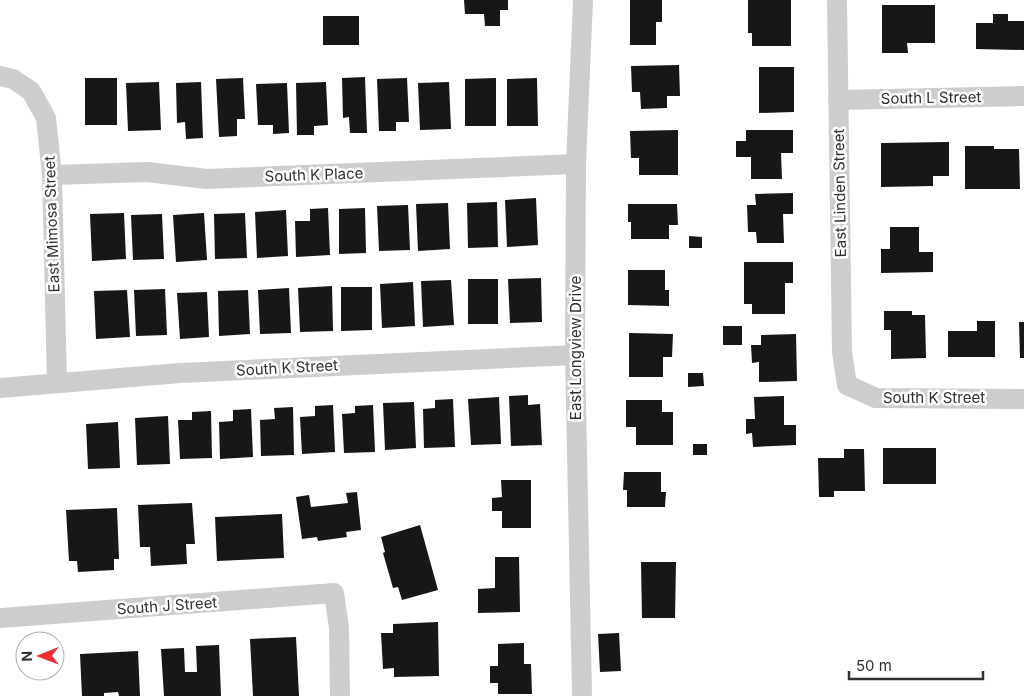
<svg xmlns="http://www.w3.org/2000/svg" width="1024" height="696" viewBox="0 0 1024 696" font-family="Inter,sans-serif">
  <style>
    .building { fill: #171717 }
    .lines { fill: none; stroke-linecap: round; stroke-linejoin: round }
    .street { stroke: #cdcdcd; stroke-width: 20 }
    .labels { text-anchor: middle; stroke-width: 5; stroke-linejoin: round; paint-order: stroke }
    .street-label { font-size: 15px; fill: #303030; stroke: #fff }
  </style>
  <rect width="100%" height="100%" fill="#fff"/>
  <g class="building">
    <polygon points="464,0 508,0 508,10 500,10 500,26 485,26 484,14 465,14"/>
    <polygon points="630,0 662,0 662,22 656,22 656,45 630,45"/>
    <polygon points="748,0 791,0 791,46 752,46 752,33 748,33"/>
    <polygon points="882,5 935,5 935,43 907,43 908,53 882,53"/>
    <polygon points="993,14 1008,14 1008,21 1024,21 1024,50 976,49 976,23 993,23"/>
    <rect x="323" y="16" width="36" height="29"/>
    <polygon points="679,65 680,96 667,96 667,108 641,109 640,92 632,92 631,66"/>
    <polygon points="759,67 794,67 794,112 759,113"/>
    <polygon points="365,77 367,133 350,133 349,117 343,118 342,78"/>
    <rect x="85" y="78" width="32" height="47"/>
    <polygon points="243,78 245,119 237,119 237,136 219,137 216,79"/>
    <polygon points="407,78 409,122 396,122 396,131 379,131 377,79"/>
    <polygon points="496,78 496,126 465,126 465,79"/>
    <polygon points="537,78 538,126 507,126 507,79"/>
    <polygon points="159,82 161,130 128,131 126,83"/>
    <polygon points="201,82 203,138 186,139 185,122 177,123 176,83"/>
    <polygon points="326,82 328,125 314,126 314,135 297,135 296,83"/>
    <polygon points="449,82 451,129 420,130 418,83"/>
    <polygon points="287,83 289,133 273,134 273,125 258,125 256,84"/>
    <polygon points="678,130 678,175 639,175 639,158 631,158 630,131"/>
    <polygon points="746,130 793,130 793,153 781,153 782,179 751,179 751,157 736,157 736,141 746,141"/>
    <polygon points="949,142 949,176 933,176 933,186 881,187 881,143"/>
    <polygon points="965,146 994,146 994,149 1019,149 1020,189 965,189"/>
    <polygon points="793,193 793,214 783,214 784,243 757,243 756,232 748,232 747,205 756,205 755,194"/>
    <polygon points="536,198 538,245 507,247 505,200"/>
    <polygon points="497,202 498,247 468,248 467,203"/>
    <polygon points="448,203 450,249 418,251 416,204"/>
    <polygon points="628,204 677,204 678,225 669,225 669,239 631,239 631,222 628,222"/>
    <polygon points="408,205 410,250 379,251 377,206"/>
    <polygon points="328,208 330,255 296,257 295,221 310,221 310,209"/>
    <polygon points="365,208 366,253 339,254 339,209"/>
    <polygon points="286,210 288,256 257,258 255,212"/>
    <polygon points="124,213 126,259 92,261 90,214"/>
    <polygon points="204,213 207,260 176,262 173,215"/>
    <polygon points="245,213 247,258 215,259 214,214"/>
    <polygon points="162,214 164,259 133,260 131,215"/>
    <polygon points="890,227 919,227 919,252 933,252 933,272 881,273 881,249 890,249"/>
    <polygon points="689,236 702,237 702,248 689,248"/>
    <polygon points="744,262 793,262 793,283 785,283 785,314 752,314 752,304 744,304"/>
    <polygon points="628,270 665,270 665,290 669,290 669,306 628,305"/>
    <polygon points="541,278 542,322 510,323 508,279"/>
    <rect x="468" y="279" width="30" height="45"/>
    <polygon points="451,280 454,325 423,327 421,281"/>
    <polygon points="413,282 415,326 382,328 380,284"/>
    <polygon points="332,286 333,331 300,332 298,288"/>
    <polygon points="341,287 372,287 372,330 341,331"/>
    <polygon points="289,288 291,333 260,334 258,290"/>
    <polygon points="165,289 167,335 136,336 134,290"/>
    <polygon points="127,290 130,337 96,339 94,291"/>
    <polygon points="248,290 250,334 219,336 218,291"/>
    <polygon points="207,292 209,337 180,339 177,293"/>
    <polygon points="884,311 912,311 912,315 925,315 926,358 891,359 891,330 884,330"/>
    <polygon points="977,321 995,321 995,357 948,357 948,331 977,331"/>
    <polygon points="1019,322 1024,322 1024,358 1020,358"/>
    <rect x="723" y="326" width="19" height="19"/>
    <polygon points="629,333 673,334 672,357 663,357 663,377 629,377"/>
    <polygon points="796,334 797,381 759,382 759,362 752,363 751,345 761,345 761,335"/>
    <polygon points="688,373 703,373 704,386 688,387"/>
    <polygon points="528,395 528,405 540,404 542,445 511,446 509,396"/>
    <polygon points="784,396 784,425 796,425 796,445 753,447 752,433 746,434 746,419 755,419 754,397"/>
    <polygon points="499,397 501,444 471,445 468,399"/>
    <polygon points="453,399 455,447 424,448 423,409 435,408 435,400"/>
    <polygon points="626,400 662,400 662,412 673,412 673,445 636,445 636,427 626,427"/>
    <polygon points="414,402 416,448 385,450 383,403"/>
    <polygon points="333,405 335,452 302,454 300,417 315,416 315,406"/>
    <polygon points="373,405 375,452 344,453 342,414 355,413 355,406"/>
    <polygon points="293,407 294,455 261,456 260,420 275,419 274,408"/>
    <polygon points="251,409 253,457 220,459 219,422 233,421 233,410"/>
    <polygon points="211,411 212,458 180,459 178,420 192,420 192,412"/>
    <polygon points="168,416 170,464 137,465 135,418"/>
    <polygon points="118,422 120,468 88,469 86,424"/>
    <rect x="693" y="444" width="14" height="11"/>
    <rect x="883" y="448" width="53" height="36"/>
    <polygon points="844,449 864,449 865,491 834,491 834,497 819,497 818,458 844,458"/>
    <polygon points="624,472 661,472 661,492 666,492 665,507 627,507 627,490 623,490"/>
    <polygon points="501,480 531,480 531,528 502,528 502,511 492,511 492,498 502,497"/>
    <polygon points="357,492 361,530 346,532 347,537 318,541 317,537 302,539 296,497 309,495 311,507 348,503 346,493"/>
    <polygon points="192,503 195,544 186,544 187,564 151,566 150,547 140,547 138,505"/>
    <polygon points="117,508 119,559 114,559 114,570 78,572 77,561 69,561 66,510"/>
    <polygon points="282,514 284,558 217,561 215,517"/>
    <polygon points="420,525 438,590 402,600 398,587 393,588 383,553 385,552 381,537"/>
    <polygon points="495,557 519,557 520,612 478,613 478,589 495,588"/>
    <polygon points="641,562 676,562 675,618 642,618"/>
    <polygon points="438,622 439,676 394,677 394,668 383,669 381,633 393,633 393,624"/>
    <polygon points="619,633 621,671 600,672 598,634"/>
    <polygon points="296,637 299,696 253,696 250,639"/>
    <polygon points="524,643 524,664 531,664 532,694 498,694 498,683 490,683 490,666 498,666 498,644"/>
    <polygon points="219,645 221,696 164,696 161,649 184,648 185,672 197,672 196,646"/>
    <polygon points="138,651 140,696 119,696 118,692 104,693 104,696 82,696 80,654"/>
  </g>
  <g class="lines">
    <g class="street">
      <polyline points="837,0 842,352 847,385 876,398 1024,399"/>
      <polyline points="0,76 13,79 31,91 46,118 52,175 57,383"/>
      <polyline points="838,100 1024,96"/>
      <polyline points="52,175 147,172 207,179 576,164"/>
      <polyline points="0,388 180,373 575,355"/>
      <polyline points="0,618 334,593 339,628 340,696"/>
      <polyline points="582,696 575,355 576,164 583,0"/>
    </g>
  </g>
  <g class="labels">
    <g class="street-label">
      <text transform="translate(931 98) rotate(-1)" y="5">South L Street</text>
      <text transform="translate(314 175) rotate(-2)" y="5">South K Place</text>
      <text transform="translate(840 193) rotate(-91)" y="5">East Linden Street</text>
      <text transform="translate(52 224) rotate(-92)" y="5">East Mimosa Street</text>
      <text transform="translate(576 348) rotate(-90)" y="5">East Longview Drive</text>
      <text transform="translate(287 368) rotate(-3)" y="5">South K Street</text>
      <text x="934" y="403">South K Street</text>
      <text transform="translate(167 606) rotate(-4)" y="5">South J Street</text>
    </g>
  </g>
  <g transform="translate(40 656) rotate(269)"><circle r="24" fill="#ffffff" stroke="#acacac"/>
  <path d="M0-4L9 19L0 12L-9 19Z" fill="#eb2f33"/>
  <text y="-8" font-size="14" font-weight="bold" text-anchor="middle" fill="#303030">N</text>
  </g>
  <path d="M849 671v8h134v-8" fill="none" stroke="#303030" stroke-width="2.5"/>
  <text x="856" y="671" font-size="15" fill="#303030" stroke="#ffffff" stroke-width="4" paint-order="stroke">50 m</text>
</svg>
